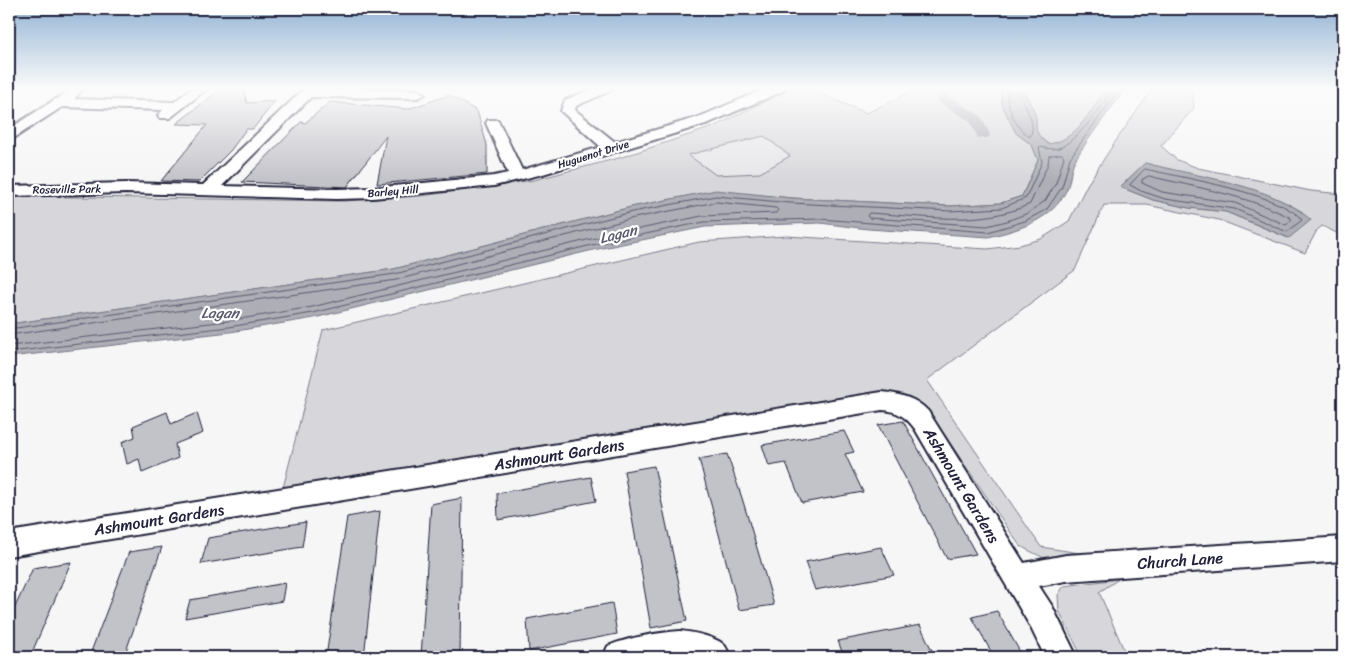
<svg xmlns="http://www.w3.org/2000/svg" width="1352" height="666" viewBox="0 0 1352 666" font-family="Sriracha,sans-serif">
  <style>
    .built { fill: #e6e6e9 }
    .green { fill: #d7d7db; stroke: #7c7c8b; fill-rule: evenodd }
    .water { fill: #aeaeb7; stroke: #767685 }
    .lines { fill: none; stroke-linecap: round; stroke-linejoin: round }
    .shore { stroke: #5a5a6d; stroke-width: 1 }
    .canal { fill: #aeaeb7; fill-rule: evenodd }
    .building { fill: #c2c2c9; stroke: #22223b }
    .minor-casing { stroke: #22223b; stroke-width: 4 }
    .minor { fill: #fff; fill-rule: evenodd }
    .labels { text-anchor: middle; stroke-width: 4.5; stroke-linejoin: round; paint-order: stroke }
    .far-street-label { font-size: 11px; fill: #22223b; stroke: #fff }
    .water-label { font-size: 15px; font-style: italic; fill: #5a5a6d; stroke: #fff }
    .near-street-label { font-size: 16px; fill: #22223b; stroke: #fff }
  </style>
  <rect width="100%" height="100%" fill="#f6f6f7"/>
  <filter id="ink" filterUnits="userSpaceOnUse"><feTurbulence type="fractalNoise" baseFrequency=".02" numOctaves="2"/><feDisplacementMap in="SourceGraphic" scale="10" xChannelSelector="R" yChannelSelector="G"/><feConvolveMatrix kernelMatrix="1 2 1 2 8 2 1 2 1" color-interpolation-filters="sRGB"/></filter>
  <g filter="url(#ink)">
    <polygon class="built" points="764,136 790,156 760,173 716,175 688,155"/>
    <g class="green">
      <path d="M 792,88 L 805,88 L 867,113 L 918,88 L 1001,88 L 1002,105 L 1016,133 L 1032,145 L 1038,160 L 1022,196 L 1001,203 L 950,206 L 792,198 L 715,191 L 631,207 L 394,269 L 9,324 L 9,196 L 344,201 L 421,196 L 534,180 L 619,158 L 713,127 ZM 764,136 L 790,156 L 760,173 L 716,175 L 688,155 Z"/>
      <path d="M 1024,88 L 1108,88 C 1092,109 1076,142 1048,144 C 1029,129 1040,127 1034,111 C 1031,103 1025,97 1024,88 Z"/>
      <path d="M 1153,88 L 1192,88 L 1194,108 L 1161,146 L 1177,160 L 1198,168 L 1311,191 L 1343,194 L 1343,236 L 1322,226 L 1317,230 L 1305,253 L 1219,220 L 1147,205 L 1104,205 L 1075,270 L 927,380 L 1041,547 L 1093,555 L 1046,559 L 1020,546 L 929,412 L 899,400 L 283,488 L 323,330 L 699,242 L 787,236 L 987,249 L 1020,245 L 1041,239 L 1069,221 L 1087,185 L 1113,145 ZM 1145,163 C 1198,177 1255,184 1303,212 L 1288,238 L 1226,212 L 1189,208 L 1153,200 L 1120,187 Z"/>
      <polygon points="1119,579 1099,592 1127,657 1082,657 1059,611 1058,595 1064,586"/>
    </g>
    <g class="water">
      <path d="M 1001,88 L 1024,88 C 1025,97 1031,103 1034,111 C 1040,127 1029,129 1048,144 C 1076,142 1091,109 1107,88 L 1126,88 C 1109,112 1090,135 1075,160 C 1070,169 1071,180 1067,189 C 1053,220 1019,230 988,237 L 868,229 L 820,223 L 705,227 L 593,250 L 314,318 L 230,332 L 9,357 L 9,324 L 394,269 L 631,207 L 716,190 L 792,198 L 950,206 L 1001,203 L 1022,196 L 1038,160 L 1032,145 L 1016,133 L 1002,105 Z"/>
      <path d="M 1145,163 C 1194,176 1274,185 1311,220 L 1289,238 L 1226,212 L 1189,208 L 1153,200 L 1120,187 Z"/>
    </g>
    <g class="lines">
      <g class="shore">
        <path d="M 1006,88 C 1008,108 1013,126 1030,137 C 1038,121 1021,104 1019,88"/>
        <path d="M 1062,154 L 1064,157 L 1056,183 L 1045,201 L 1028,213 L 1007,221 L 987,226 L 869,218 L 867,216 L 869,213 C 921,216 981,227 1030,204 L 1048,164 L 1049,156 Z"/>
        <path d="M 1145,169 C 1179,177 1283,194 1302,220 L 1287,232 L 1235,209 L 1165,199 L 1141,191 L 1130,185 Z"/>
        <path d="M 1149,176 C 1198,188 1246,195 1291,218 L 1291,221 L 1286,225 L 1235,203 L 1162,192 L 1142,183 L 1142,180 Z"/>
        <path d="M 9,329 L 395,274 L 632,212 L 716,196 L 791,203 L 950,211 L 1002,208 L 1026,198 L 1042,162 L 1039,147 C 1046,148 1052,150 1059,148 C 1074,143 1108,103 1111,88"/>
        <polyline points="9,335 396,280 634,218 716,202 776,208 778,210 776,213 702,216 591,239 312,307 228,321 9,346"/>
        <polyline points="9,352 229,327 313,313 592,245 704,222 820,219 988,232 1025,221 1047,209 1062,187 1070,158 1120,88"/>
      </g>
      <polygon class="canal" points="943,88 956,88 949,97 981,116 990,135 988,138 978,138 970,121 939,102 936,95"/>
    </g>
    <g class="building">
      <polygon points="222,88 243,88 247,103 275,101 253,129 246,129 231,150 199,182 161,181 207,125 176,124"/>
      <polygon points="449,95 477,111 487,145 487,174 377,184 386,136 347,187 242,182 301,122 305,123 330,102 408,109"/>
      <polygon points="167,412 171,424 197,413 203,433 175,444 178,458 142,473 139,459 127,464 122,442 135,437 133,426"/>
      <polygon points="903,421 949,505 976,554 947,559 878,425"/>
      <polygon points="844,431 854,452 845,454 863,492 802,503 786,463 769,466 762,445"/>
      <polygon points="727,454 742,498 774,605 739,610 699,459"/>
      <polygon points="654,466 687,621 651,628 624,471"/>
      <polygon points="591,477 596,501 498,520 497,493"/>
      <polygon points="462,498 460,657 421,657 431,504"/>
      <polygon points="380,511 364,657 326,657 347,517"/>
      <polygon points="306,522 302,547 201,564 208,538"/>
      <polygon points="162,547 124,657 89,657 129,552"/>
      <polygon points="881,547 894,575 815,590 805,562"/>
      <polygon points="71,562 30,657 9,657 9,620 33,568"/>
      <polygon points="285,583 282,601 185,618 190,600"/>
      <polygon points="612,603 617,634 529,651 527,619"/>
      <polygon points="997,611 1011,636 1023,657 994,657 972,617"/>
      <polygon points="920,625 935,657 844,657 838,641"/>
    </g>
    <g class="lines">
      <defs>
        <g id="minor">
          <polygon points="69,88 84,88 74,99 174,102 192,88 208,88 170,118 160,118 158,115 163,110 62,107 14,138 9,139 9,129 62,95"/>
          <polygon points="305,88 418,90 425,94 418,98 311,97 222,186 337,189 373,188 494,176 508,173 486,123 488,120 498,120 522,170 601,147 561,111 565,100 594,88 612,88 610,91 576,106 575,110 615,142 699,117 767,88 785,88 783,91 709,123 543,174 494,186 373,198 337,199 126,193 9,196 9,186 126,183 203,185"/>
          <path d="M 882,392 C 900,394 916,398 928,411 L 1024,563 L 1066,555 L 1343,537 L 1343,561 L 1066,581 L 1039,586 L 1052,606 L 1077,657 L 1045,657 L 1030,626 L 915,429 C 906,417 898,411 882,410 L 9,556 L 9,532 Z"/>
          <path d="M 680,631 C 692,632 717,637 725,646 C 727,649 729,654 730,657 L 603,657 L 608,646 C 630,637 656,633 680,631 Z"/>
        </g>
      </defs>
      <use href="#minor" class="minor-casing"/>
      <use href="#minor" class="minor"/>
    </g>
  </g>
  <linearGradient id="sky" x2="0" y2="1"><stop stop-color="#91b2d4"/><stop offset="0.49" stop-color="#fbfbfb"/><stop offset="1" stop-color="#fbfbfb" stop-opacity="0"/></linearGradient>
  <rect width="1352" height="181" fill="url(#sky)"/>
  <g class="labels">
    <g class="far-street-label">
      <text transform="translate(593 154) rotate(-17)" y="4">Huguenot Drive</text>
      <text transform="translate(67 189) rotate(-1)" y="4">Roseville Park</text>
      <text transform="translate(393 191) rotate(-5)" y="4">Barley Hill</text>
    </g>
    <g class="water-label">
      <text transform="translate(618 234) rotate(-14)" y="5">Lagan</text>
      <text x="220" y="318">Lagan</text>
    </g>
    <g class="near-street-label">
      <text transform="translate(559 454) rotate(-9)" y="6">Ashmount Gardens</text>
      <text transform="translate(962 485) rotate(59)" y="6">Ashmount Gardens</text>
      <text transform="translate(159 519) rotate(-9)" y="6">Ashmount Gardens</text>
      <text transform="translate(1180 560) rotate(-4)" y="6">Church Lane</text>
    </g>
  </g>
  <rect width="1352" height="666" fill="none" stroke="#fff" stroke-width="30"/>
  <rect x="15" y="15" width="1322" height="636" fill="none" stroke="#22223b" stroke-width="2" filter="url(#ink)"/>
</svg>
